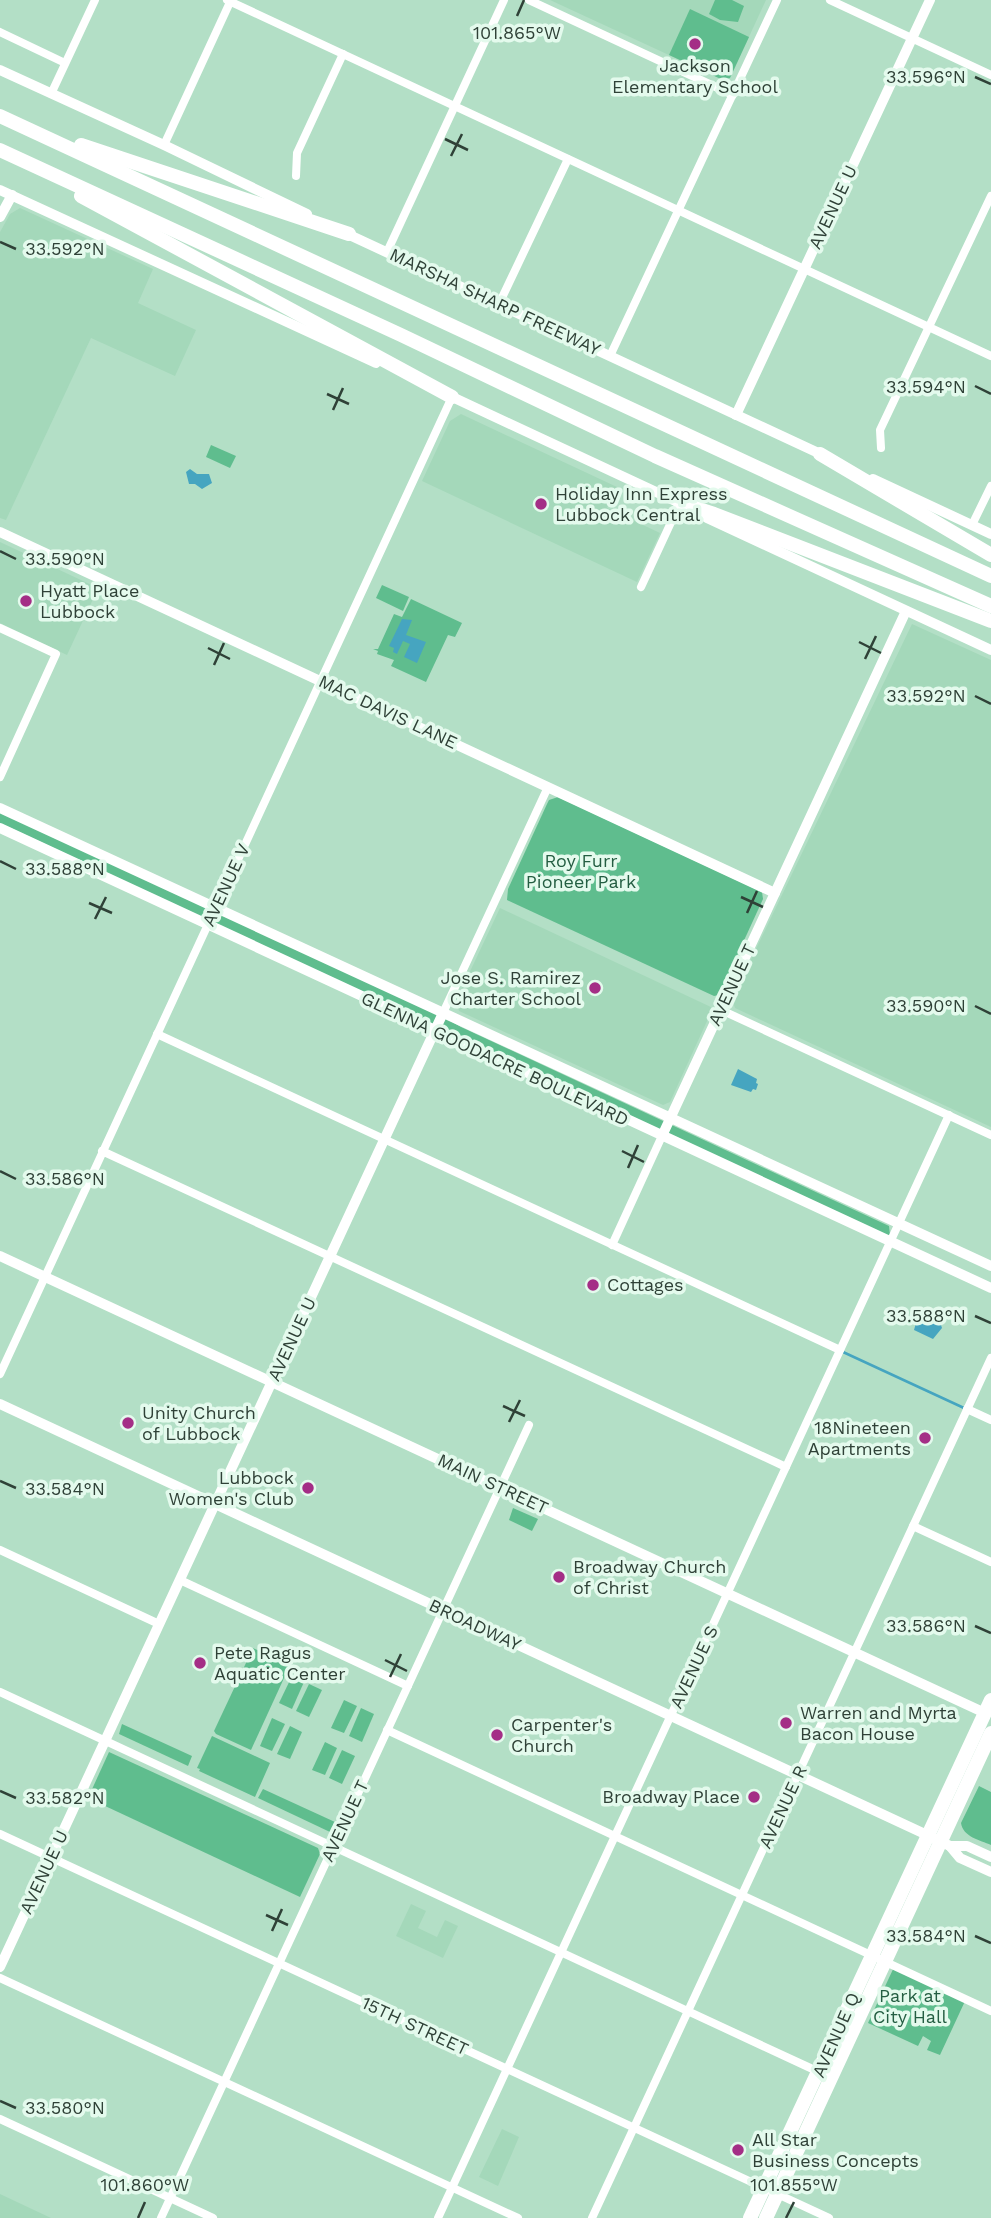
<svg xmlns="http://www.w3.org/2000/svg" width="991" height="2218" viewBox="0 0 991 2218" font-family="'Work Sans',sans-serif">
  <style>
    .built { fill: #a4d8ba }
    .green { fill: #5fbd8e }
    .water { fill: #46a5c0 }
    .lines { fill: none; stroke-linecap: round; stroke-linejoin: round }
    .stream { stroke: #46a5c0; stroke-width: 2.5 }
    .street { stroke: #fff; stroke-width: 8 }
    .secondary { stroke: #fff; stroke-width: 10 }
    .highway { stroke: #fff; stroke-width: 14 }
    .ticks { fill: none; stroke: #2f4137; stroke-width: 2.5 }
    .poi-dot { fill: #a42e86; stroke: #e4faed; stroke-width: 2.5 }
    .labels { text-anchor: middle; stroke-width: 7; stroke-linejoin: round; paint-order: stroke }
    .poi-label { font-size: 18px; fill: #2f4137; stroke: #e4faed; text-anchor: start }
    .street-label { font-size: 18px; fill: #2f4137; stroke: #e4faed }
    .park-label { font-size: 18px; fill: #245e42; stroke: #e4faed }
    .ticks-label { font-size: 18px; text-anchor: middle; fill: #2f4137; stroke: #e4faed; stroke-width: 7; stroke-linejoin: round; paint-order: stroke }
  </style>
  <rect width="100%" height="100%" fill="#b3dfc6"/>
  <g class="built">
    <polygon points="550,0 766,0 730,78 723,80"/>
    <polygon points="20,208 153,269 138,303 196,330 175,376 91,338 6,520 0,518 0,232 10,214"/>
    <polygon points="461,414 617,487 607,508 660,533 637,582 422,481 450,421"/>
    <polygon points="0,542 100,589 96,597 94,597 67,655 0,623"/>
    <polygon points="912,624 991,660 991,1127 735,1008 732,999"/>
    <polygon points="500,908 713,1008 670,1102 663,1105 459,1011 456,1001"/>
    <polygon points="411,1904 426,1911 418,1928 437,1937 445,1920 458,1926 443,1958 396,1936"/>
    <polygon points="502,2129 519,2137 498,2186 479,2177"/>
    <polygon points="0,2194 51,2218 0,2218"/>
  </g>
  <g class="green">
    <polygon points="715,0 732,0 744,6 738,22 720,20 709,14"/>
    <polygon points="690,9 749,37 730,78 723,80 669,55"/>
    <polygon points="211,445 236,456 230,468 206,457"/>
    <polygon points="382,585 409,597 403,611 376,598"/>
    <polygon points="411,599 462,623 455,637 448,635 426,682 391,666 394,660 377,654 378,651 373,649 378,649 394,614 402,617"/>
    <polygon points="558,797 762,892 763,899 719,995 714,996 507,900 508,889 547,804 549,800"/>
    <polygon points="0,810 426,1007 461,1027 889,1226 890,1235 886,1237 0,823"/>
    <polygon points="513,1508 538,1519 532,1531 509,1520"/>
    <polygon points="253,1648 290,1665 251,1750 216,1734 214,1731"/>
    <polygon points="292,1676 304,1682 292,1709 279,1703"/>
    <polygon points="309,1684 322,1690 309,1717 296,1711"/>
    <polygon points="344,1700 357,1706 344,1733 331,1728"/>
    <polygon points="361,1708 374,1714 362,1742 349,1736"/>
    <polygon points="272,1718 285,1724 272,1751 260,1746"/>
    <polygon points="122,1724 192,1756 188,1766 119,1734"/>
    <polygon points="290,1726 302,1732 290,1759 277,1754"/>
    <polygon points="212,1736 270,1763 255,1797 199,1771 200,1769 197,1768"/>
    <polygon points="325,1742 337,1748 325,1775 312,1770"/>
    <polygon points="342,1750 355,1756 342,1784 329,1778"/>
    <polygon points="109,1752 318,1848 320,1854 300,1897 88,1798"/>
    <path d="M 979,1786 L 991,1792 L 991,1845 C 980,1840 963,1837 961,1823 Z"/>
    <polygon points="263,1789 335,1822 330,1832 258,1798"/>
    <polygon points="895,1965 966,1999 940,2055 927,2050 931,2041 923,2036 918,2046 868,2023"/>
  </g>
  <g class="water">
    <polygon points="190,469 197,474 209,474 212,483 202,489 195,484 189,484 186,472"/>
    <polygon points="402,619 412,620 406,635 426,642 417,663 404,657 410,644 403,641 397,654 393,652 394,648 389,646"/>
    <polygon points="738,1069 757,1079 756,1083 758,1084 756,1090 753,1089 751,1092 731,1085"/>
    <polygon points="921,1310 935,1314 945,1322 941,1325 942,1328 933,1339 914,1330 918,1316 921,1316"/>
  </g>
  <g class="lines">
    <polyline class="stream" points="843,1352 964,1408"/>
    <g class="street">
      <polyline points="227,0 991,356"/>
      <polyline points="529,0 733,95"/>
      <polyline points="830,0 991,75"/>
      <polyline points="0,32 65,63"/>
      <polyline points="51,94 95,0"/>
      <polyline points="164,145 231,0"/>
      <polyline points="296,176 297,153 343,54"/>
      <polyline points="387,252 504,0"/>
      <polyline points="499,304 568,159"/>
      <polyline points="610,356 777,0"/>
      <polyline points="881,448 880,430 991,196"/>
      <polyline points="972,525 991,486"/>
      <polyline points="641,587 680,503"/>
      <polyline points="0,628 56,654 0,777"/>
      <polyline points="721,1010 991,1135"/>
      <polyline points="443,1013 548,787"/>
      <polyline points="157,1034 840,1350"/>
      <polyline points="102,1151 786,1467"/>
      <polyline points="612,1245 662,1136"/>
      <polyline points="0,1374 452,397"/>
      <polyline points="967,1409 991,1420"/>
      <polyline points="913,1526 991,1562"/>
      <polyline points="0,1550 159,1624"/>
      <polyline points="180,1580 408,1686"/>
      <polyline points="0,1692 819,2072"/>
      <polyline points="387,1730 991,2011"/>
      <polyline points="0,1834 829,2218"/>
      <polyline points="0,1978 518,2218"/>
      <polyline points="0,2119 213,2218"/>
      <polyline points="161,2218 529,1425"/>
      <polyline points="438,2218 949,1115"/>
      <polyline points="592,2218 991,1358"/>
    </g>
    <g class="secondary">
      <polyline points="0,70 164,145 307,214"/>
      <polyline points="0,190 376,363"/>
      <polyline points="0,217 12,195"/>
      <polyline points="343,232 827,457"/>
      <polyline points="448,395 684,505"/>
      <polyline points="736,415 930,0"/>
      <polyline points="873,479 991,534"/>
      <polyline points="707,518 991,650"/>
      <polyline points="0,532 775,893"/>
      <polyline points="0,808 991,1266"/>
      <polyline points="0,828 991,1288"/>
      <polyline points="662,1136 906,611"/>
      <polyline points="0,1256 985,1713"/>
      <polyline points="0,1404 940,1841 950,1846 967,1846 991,1857"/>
      <polyline points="950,1846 960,1858 991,1872"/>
      <polyline points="0,1967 443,1013"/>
    </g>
    <g class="highway">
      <polyline points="0,116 991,576"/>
      <polyline points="81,145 349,234"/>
      <polyline points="0,150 401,335 655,456 991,606"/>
      <polyline points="81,196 452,397"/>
      <polyline points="820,454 991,555"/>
      <polyline points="680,503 714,514 991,621"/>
      <polyline points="750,2218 991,1700"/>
      <polyline points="766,2218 991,1733"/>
    </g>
  </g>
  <path class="ticks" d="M 517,16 L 524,0M 975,77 L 991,84M 445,139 L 468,150M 451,156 L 462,134M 0,242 L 16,249M 975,386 L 991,394M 327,394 L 349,404M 333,410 L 343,388M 0,551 L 16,559M 859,642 L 881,653M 208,648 L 230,659M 865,659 L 876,636M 214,665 L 224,643M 975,696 L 991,704M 0,861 L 16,869M 741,897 L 763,907M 89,903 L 112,913M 747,913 L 757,891M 95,919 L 106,897M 975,1006 L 991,1014M 622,1151 L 644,1162M 628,1168 L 638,1145M 0,1171 L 16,1179M 975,1316 L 991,1323M 503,1406 L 525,1416M 509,1422 L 520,1400M 0,1481 L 16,1488M 975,1626 L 991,1633M 385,1660 L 407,1671M 390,1677 L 401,1654M 0,1791 L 16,1798M 266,1915 L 288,1925M 272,1931 L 282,1909M 975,1936 L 991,1943M 0,2101 L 16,2108M 138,2218 L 145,2202M 786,2218 L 794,2202"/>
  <g class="poi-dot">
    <circle cx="695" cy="44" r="7"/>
    <circle cx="541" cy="504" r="7"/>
    <circle cx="26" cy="601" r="7"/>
    <circle cx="595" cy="988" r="7"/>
    <circle cx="593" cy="1285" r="7"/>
    <circle cx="128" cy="1423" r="7"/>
    <circle cx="925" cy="1438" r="7"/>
    <circle cx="308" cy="1488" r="7"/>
    <circle cx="559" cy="1577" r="7"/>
    <circle cx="200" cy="1663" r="7"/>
    <circle cx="786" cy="1723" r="7"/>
    <circle cx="497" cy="1735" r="7"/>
    <circle cx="754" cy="1797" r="7"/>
    <circle cx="738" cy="2150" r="7"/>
  </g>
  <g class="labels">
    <g class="poi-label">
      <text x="695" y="72" text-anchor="middle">Jackson<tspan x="695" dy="21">Elementary School</tspan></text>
      <text x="555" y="500">Holiday Inn Express<tspan x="555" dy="21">Lubbock Central</tspan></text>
      <text x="40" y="597">Hyatt Place<tspan x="40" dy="21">Lubbock</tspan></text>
      <text x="581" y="984" text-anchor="end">Jose S. Ramirez<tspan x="581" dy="21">Charter School</tspan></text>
      <text x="607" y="1291">Cottages</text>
      <text x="142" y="1419">Unity Church<tspan x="142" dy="21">of Lubbock</tspan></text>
      <text x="911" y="1434" text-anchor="end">18Nineteen<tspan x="911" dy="21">Apartments</tspan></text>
      <text x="294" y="1484" text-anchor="end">Lubbock<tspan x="294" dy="21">Women's Club</tspan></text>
      <text x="573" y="1573">Broadway Church<tspan x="573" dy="21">of Christ</tspan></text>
      <text x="214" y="1659">Pete Ragus<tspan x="214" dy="21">Aquatic Center</tspan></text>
      <text x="800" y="1719">Warren and Myrta<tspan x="800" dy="21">Bacon House</tspan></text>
      <text x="511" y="1731">Carpenter's<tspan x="511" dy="21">Church</tspan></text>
      <text x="740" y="1803" text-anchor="end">Broadway Place</text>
      <text x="752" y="2146">All Star<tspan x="752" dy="21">Business Concepts</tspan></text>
    </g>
    <g class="street-label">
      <text transform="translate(833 207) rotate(-65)" y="6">AVENUE U</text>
      <text transform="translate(495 302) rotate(25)" y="6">MARSHA SHARP FREEWAY</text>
      <text transform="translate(388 712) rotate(25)" y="6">MAC DAVIS LANE</text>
      <text transform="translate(226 885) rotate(-65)" y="6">AVENUE V</text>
      <text transform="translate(732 985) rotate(-65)" y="6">AVENUE T</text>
      <text transform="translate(495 1059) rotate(25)" y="6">GLENNA GOODACRE BOULEVARD</text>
      <text transform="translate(292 1339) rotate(-65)" y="6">AVENUE U</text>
      <text transform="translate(493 1484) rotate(25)" y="6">MAIN STREET</text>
      <text transform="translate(475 1625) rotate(25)" y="6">BROADWAY</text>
      <text transform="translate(694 1667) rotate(-65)" y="6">AVENUE S</text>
      <text transform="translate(783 1807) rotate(-65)" y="6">AVENUE R</text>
      <text transform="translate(345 1821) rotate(-65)" y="6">AVENUE T</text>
      <text transform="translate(44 1872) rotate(-65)" y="6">AVENUE U</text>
      <text transform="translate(415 2026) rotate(25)" y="6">15TH STREET</text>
      <text transform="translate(836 2035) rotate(-66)" y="6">AVENUE Q</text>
    </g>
    <g class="park-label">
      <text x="581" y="867">Roy Furr<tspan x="581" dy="21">Pioneer Park</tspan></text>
      <text x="910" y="2002">Park at<tspan x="910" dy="21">City Hall</tspan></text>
    </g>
  </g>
  <g class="ticks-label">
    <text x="517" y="39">101.865°W</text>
    <text x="926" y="83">33.596°N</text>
    <text x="65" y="255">33.592°N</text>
    <text x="926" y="393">33.594°N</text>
    <text x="65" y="565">33.590°N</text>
    <text x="926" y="702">33.592°N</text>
    <text x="65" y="875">33.588°N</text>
    <text x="926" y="1012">33.590°N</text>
    <text x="65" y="1185">33.586°N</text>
    <text x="926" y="1322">33.588°N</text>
    <text x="65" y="1495">33.584°N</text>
    <text x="926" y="1632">33.586°N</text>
    <text x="65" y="1804">33.582°N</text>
    <text x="926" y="1942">33.584°N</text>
    <text x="65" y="2114">33.580°N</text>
    <text x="145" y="2191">101.860°W</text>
    <text x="794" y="2191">101.855°W</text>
  </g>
</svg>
